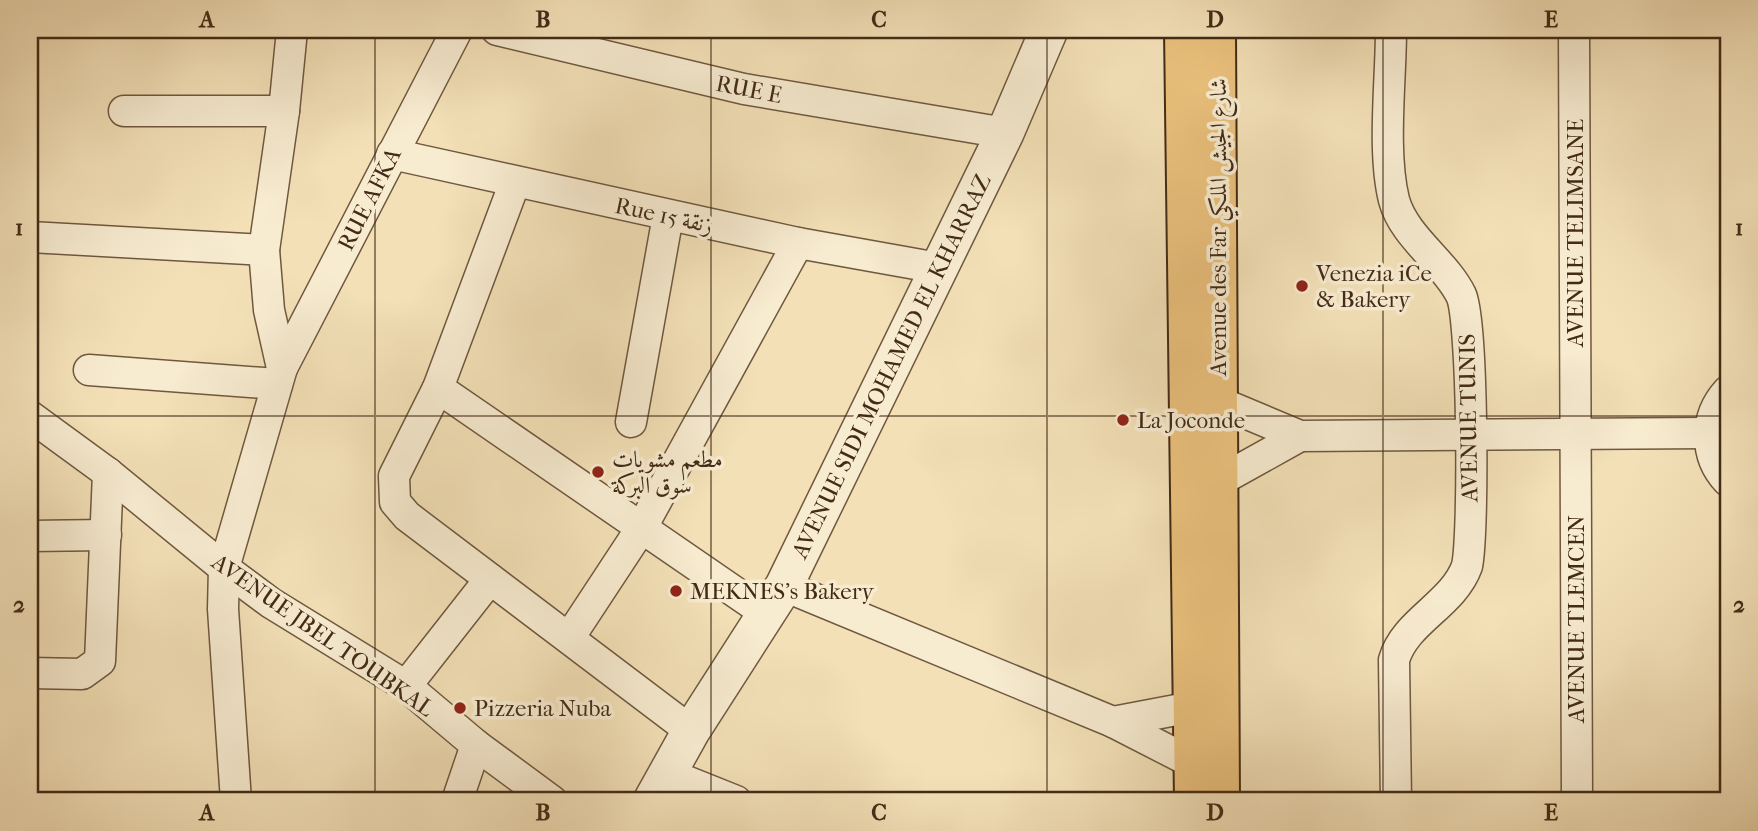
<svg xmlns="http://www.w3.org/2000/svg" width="1758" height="831" viewBox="0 0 1758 831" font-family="'IM FELL French Canon',Amiri,serif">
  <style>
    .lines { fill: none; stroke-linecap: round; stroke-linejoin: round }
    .minor-casing { stroke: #6f583f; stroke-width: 33 }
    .tertiary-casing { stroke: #6f583f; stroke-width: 40 }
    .primary-casing { stroke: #432b17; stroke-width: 42 }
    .minor { stroke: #f7ebd0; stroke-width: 30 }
    .tertiary { stroke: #f7ebd0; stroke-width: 37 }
    .primary { stroke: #eac07c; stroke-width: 38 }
    .grid { fill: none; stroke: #432b17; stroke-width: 2; stroke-opacity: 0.55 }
    .poi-dot { fill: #8f2418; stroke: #f7ebd0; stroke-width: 2.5 }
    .labels { text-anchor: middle; stroke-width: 7; stroke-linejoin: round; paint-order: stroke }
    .street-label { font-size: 23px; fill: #432b17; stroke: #f7ebd0 }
    .poi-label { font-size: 23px; fill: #432b17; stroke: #f7ebd0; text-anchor: start }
    .neatline { fill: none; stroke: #432b17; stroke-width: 2.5 }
    .grid-label { font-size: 23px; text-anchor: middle; font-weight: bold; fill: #432b17 }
  </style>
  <rect width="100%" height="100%" fill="#f3e0b7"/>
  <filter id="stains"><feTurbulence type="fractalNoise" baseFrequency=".00286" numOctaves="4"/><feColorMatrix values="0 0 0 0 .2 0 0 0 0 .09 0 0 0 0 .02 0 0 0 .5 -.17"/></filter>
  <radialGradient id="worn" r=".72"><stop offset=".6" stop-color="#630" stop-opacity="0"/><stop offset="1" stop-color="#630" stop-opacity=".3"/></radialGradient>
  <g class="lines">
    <defs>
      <g id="minor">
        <polyline points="497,30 744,89 1005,133"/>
        <path d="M 1391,30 C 1391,80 1382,152 1394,200 C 1404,237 1445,262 1461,295 C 1473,320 1474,534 1467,566 C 1453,605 1405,621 1394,660 L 1396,801"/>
        <polyline points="1574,30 1577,801"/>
        <polyline points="124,111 284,111"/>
        <polyline points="392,154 798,243 938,268"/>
        <polyline points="515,182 438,388 394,476 395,502 407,516 691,731"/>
        <polyline points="30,237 264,250"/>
        <polyline points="282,368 457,30"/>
        <polyline points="89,370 277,384"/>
        <polyline points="438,388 767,614"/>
        <path d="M 1728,391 C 1704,417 1704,456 1728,481"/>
        <polyline points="1219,402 1300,436 1709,433"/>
        <polyline points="30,416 108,473 224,568 271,603 406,686 476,745 552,801"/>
        <polyline points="631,422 668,216"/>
        <polyline points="1221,480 1300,436"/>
        <polyline points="30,536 106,535"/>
        <polyline points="784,586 1113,722 1193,763"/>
        <polyline points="569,638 642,527 798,243"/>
        <polyline points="30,673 82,674 100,661 108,473"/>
        <polyline points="406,686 490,579"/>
        <polyline points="1113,722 1192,707"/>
        <polyline points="666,773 736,801"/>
        <polyline points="236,801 223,609 224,568 282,368 269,310 264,250 284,111 292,30"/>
        <polyline points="457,801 476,745"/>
      </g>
      <polyline id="tertiary" points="652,801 691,731 784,586 1005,133 1049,30"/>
      <g id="primary">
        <polyline points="1184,30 1194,801"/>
        <polyline points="1216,30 1220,801"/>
      </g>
    </defs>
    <use href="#minor" class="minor-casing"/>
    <use href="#tertiary" class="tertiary-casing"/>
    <use href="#primary" class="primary-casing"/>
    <use href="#minor" class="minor"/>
    <use href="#tertiary" class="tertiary"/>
    <use href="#primary" class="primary"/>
  </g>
  <path class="grid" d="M 375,30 L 375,801M 711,30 L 711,801M 1047,30 L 1047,801M 1383,30 L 1383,801M 30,416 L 1728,416"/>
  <g class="poi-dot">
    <circle cx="1302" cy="286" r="7"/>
    <circle cx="1123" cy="420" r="7"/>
    <circle cx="598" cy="472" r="7"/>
    <circle cx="676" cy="591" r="7"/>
    <circle cx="460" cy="708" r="7"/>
  </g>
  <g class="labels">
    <g class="street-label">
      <text transform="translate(749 89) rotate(11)" y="8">RUE E</text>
      <text transform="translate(369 199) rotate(-63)" y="8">RUE AFKA</text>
      <text transform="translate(664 215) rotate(12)" y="8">Rue 15 زنقة</text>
      <text transform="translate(1218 227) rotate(-90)" y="8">Avenue des Far شارع الجيش الملكي</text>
      <text transform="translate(1575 233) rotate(-90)" y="8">AVENUE TELIMSANE</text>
      <text transform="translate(891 366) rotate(-64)" y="8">AVENUE SIDI MOHAMED EL KHARRAZ</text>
      <text transform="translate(1468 418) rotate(-91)" y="8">AVENUE TUNIS</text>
      <text transform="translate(1576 619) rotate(-90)" y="8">AVENUE TLEMCEN</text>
      <text transform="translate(323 635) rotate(35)" y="8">AVENUE JBEL TOUBKAL</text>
    </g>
    <g class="poi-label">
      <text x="1316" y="281">Venezia iCe<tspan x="1316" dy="26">&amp; Bakery</tspan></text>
      <text x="1137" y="428">La Joconde</text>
      <text x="612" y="467">مطعم مشويات<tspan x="612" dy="26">سوق البركة</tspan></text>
      <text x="690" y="599">MEKNES's Bakery</text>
      <text x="474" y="716">Pizzeria Nuba</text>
    </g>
  </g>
  <rect width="1758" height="831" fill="none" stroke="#f3e0b7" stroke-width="77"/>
  <rect x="38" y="38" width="1682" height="754" class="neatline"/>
  <g class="grid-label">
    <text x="207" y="27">A</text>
    <text x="543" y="27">B</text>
    <text x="879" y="27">C</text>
    <text x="1215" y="27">D</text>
    <text x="1551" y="27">E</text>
    <text x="19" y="235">1</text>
    <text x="1739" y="235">1</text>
    <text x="19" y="612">2</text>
    <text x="1739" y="612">2</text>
    <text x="207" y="820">A</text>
    <text x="543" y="820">B</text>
    <text x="879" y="820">C</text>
    <text x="1215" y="820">D</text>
    <text x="1551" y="820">E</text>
  </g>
  <rect width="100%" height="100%" filter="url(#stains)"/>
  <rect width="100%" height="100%" fill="url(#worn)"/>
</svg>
